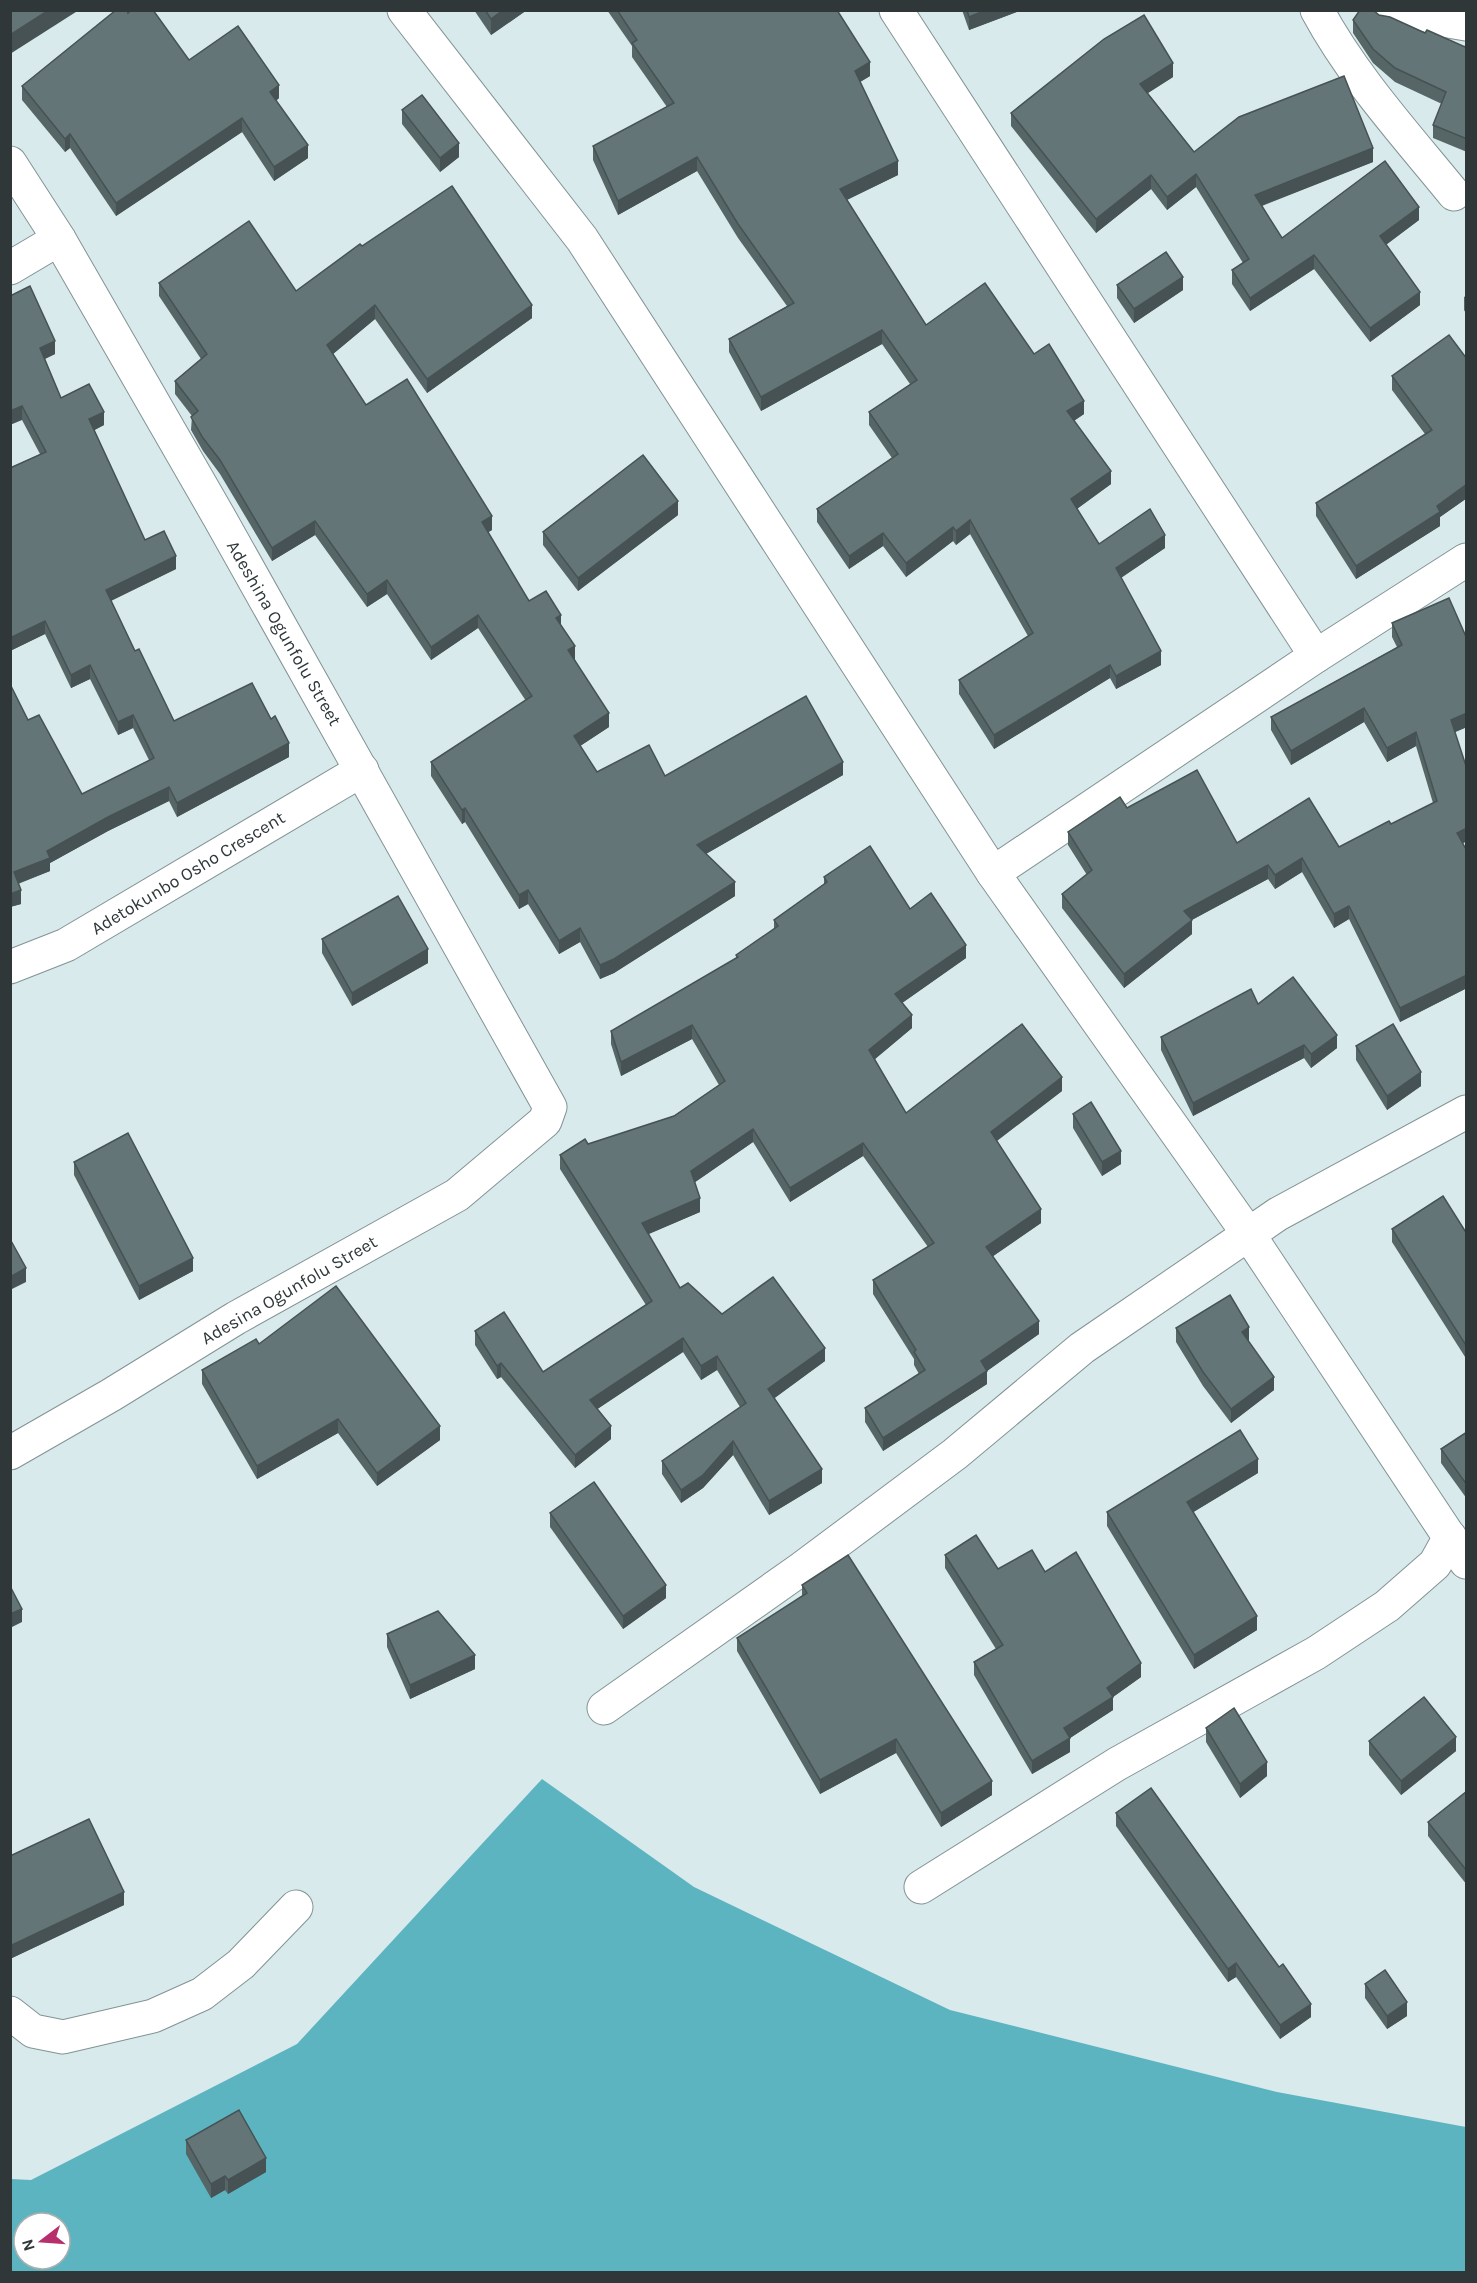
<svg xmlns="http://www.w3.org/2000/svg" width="1477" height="2283" viewBox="0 0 1477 2283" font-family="Karla,sans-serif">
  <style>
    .forest { fill: #5db4c1; fill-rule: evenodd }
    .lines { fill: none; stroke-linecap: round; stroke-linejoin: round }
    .minor-casing { stroke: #829396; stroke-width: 35 }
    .minor { stroke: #fff; stroke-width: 33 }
    .wall { fill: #566566 }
    .shaded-wall { fill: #465253 }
    .building { fill: #647577; stroke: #465253; stroke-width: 1.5 }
    .labels { text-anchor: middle; stroke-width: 6; stroke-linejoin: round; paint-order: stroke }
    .street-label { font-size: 18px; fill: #2f3738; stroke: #fff }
  </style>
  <rect width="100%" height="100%" fill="#d8eaec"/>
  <path class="forest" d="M 542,1779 L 694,1887 L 950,2010 L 1277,2092 L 1466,2127 L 1466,2272 L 11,2272 L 11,2179 L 31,2180 L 297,2044 ZM 24,2223 L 60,2223 L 60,2259 L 24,2259 Z"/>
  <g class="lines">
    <defs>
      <g id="minor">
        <polyline points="404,10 582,239 993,873 1249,1235 1466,1562"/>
        <polyline points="896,10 1316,656"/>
        <path d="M 1317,10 C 1353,77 1406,135 1454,194"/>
        <polyline points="1383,10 1466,24"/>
        <polyline points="10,163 59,239 219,517 550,1107 545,1121 457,1195 236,1318 111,1395 10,1453"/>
        <polyline points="10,268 59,239"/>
        <polyline points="993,873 1316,656 1466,560"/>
        <polyline points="10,967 66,945 362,770"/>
        <polyline points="604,1708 801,1569 955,1454 1082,1348 1278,1214 1466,1112"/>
        <polyline points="921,1887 1117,1764 1316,1653 1387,1606 1435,1564 1450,1537"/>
        <polyline points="10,2013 33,2031 63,2037 153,2016 202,1994 241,1964 296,1907"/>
      </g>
    </defs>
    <use href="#minor" class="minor-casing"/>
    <use href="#minor" class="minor"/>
  </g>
  <g class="wall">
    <polygon points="474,10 527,10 491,35"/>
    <polygon points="607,10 837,10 870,76 860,82 898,175 847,200 926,325 1034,354 1084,414 1074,421 1111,484 1077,509 1099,544 1165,548 1121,578 1161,665 1116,689 1110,678 994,749 959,694 959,680 1028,636 970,534 956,545 953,541 906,577 883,546 849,569 817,522 817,509 892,458 869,425 869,412 910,384 882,344 761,411 729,352 729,339 787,306 738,238 697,171 618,215 593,160 593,146 667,107 632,57 632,46"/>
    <polygon points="962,10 1022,10 969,30"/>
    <polygon points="128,13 189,60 279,98 276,101 308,158 274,181 242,132 116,216 70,148 65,152 22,100 22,86"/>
    <polygon points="1379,15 1465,47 1467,42 1467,152 1433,138 1433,125 1442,104 1395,82 1373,63 1353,33 1353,20"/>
    <polygon points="1173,77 1148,93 1194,152 1373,162 1262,206 1282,238 1419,220 1386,245 1420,305 1370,342 1314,269 1250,311 1232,284 1232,270 1243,263 1196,187 1167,210 1151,189 1096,233 1011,126 1011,113"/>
    <polygon points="402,110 459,157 440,172 402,124"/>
    <polygon points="362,246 532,318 427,393 375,319 333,354 366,405 492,530 488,532 529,601 561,625 575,660 609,727 580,746 597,772 665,776 843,775 706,854 735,896 614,973 600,979 580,942 559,954 528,904 519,909 465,822 462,824 431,776 431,762 526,701 478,628 431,660 387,594 367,607 315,535 272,561 220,474 203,451 191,430 192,416 175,394 175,381 201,359 159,296 159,283 296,291"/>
    <polygon points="1117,285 1183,290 1134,323 1117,298"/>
    <polygon points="1467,295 1467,315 1464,310 1464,297"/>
    <polygon points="10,296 55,354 45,359 61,398 104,425 94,430 145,540 176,569 111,601 135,651 174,721 289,757 177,817 169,801 108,831 50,863 50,871 18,884 21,904 10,907 10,684 28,720 82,794 149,760 133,728 118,735 90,679 71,688 45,634 10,651 10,468 40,454 22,420"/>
    <polygon points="1467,359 1467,498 1440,517 1440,526 1356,579 1316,516 1316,503 1425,434 1392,390 1392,376"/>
    <polygon points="678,515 578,591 543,545 543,532"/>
    <polygon points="1392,623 1467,639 1467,727 1454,732 1463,844 1467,851 1467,988 1400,1022 1349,919 1334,928 1302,872 1275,889 1268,879 1192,920 1192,934 1124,988 1062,908 1062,894 1087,875 1068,845 1068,832 1127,808 1237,843 1339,847 1391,824 1433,803 1416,746 1387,762 1364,722 1291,765 1271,730 1271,717 1397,647 1392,637"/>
    <polygon points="824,877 910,909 966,958 902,1003 912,1028 875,1059 906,1113 1062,1091 997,1141 1041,1223 993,1256 1039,1334 987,1371 987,1384 883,1451 865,1422 865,1408 919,1374 914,1365 914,1359 873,1294 873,1280 928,1247 863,1156 790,1202 753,1142 695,1182 700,1212 648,1234 680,1288 722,1314 825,1361 774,1398 822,1483 769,1515 733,1455 703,1488 681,1503 662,1474 662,1461 740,1407 717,1370 701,1380 683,1352 597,1409 611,1439 575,1468 501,1377 497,1379 475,1345 475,1331 543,1372 646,1305 560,1169 560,1155 588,1144 674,1116 719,1085 692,1039 621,1076 611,1044 611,1031 736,959 736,955 774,929 774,920 824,884"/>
    <polygon points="322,939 428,963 352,1006 322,953"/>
    <polygon points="1258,1004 1337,1048 1311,1068 1304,1058 1193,1116 1161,1050 1161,1037"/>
    <polygon points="1356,1046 1421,1086 1387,1110 1356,1060"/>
    <polygon points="1073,1114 1121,1164 1102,1176 1073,1128"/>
    <polygon points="74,1162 193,1271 139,1300 74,1175"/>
    <polygon points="1392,1229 1467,1234 1467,1360 1392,1242"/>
    <polygon points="1176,1328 1249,1341 1248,1341 1274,1390 1231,1423 1203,1386 1176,1342"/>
    <polygon points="259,1344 440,1440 377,1486 338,1433 257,1479 202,1384 202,1370"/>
    <polygon points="1467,1432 1467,1499 1441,1463 1441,1449"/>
    <polygon points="1258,1473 1193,1512 1257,1630 1194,1669 1107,1526 1107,1512"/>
    <polygon points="550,1513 666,1598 623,1629 550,1527"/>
    <polygon points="945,1555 998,1569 1045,1572 1141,1677 1113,1697 1113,1710 1070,1738 1070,1752 1032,1774 974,1675 974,1662 996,1649 945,1568"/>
    <polygon points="802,1585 992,1795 941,1827 896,1753 820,1794 737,1651 737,1638 802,1597"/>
    <polygon points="387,1634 475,1669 410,1699 387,1647"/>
    <polygon points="1206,1728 1267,1776 1240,1798 1206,1742"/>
    <polygon points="1369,1741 1456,1751 1401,1795 1369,1755"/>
    <polygon points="1467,1791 1467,1885 1428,1836 1428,1822"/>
    <polygon points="1116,1813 1311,2017 1280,2039 1236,1977 1228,1982 1116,1826"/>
    <polygon points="10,1856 124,1905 12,1958 10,1954"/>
    <polygon points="1365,1984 1407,2016 1387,2029 1365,1998"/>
    <polygon points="186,2140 266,2172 228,2194 225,2190 211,2198 186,2154"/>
  </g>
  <g class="shaded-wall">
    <polygon points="49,10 79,10 10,54 10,35"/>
    <polygon points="503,10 527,10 491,35 491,19"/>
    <polygon points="986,10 1022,10 969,30 969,17"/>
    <polygon points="870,62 870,76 855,85 855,71"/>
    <polygon points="1173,63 1173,77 1140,98 1140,84"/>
    <polygon points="279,85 279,98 270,105 270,92"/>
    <polygon points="242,118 242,132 116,216 116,203"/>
    <polygon points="70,134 70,148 65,152 65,139"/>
    <polygon points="459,143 459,157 440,172 440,158"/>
    <polygon points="308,145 308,158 274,181 274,167"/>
    <polygon points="1373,148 1373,162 1255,208 1255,195"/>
    <polygon points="697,157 697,171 618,215 618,201"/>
    <polygon points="898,161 898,175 840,203 840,189"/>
    <polygon points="1196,174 1196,187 1167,210 1167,197"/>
    <polygon points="1151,175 1151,189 1096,233 1096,219"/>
    <polygon points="1419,207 1419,220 1380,249 1380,236"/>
    <polygon points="1314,255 1314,269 1250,311 1250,298"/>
    <polygon points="1183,277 1183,290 1134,323 1134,309"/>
    <polygon points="1420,292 1420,305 1370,342 1370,328"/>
    <polygon points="375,305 375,319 327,359 327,345"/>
    <polygon points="532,305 532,318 427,393 427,379"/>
    <polygon points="882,330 882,344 761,411 761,397"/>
    <polygon points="55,341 55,354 40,361 40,348"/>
    <polygon points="1084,401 1084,414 1067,425 1067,411"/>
    <polygon points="22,406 22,420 10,425 10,411"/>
    <polygon points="104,412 104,425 89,433 89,419"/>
    <polygon points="1111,471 1111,484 1071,513 1071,499"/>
    <polygon points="1467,484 1467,498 1440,517 1440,526 1356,579 1356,566"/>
    <polygon points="678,501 678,515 578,591 578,578"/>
    <polygon points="492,516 492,530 482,536 482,522"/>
    <polygon points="970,520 970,534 956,545 956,531"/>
    <polygon points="315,521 315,535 272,561 272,548"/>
    <polygon points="953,527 953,541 906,577 906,563"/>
    <polygon points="883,533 883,546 849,569 849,556"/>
    <polygon points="1165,535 1165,548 1116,581 1116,568"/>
    <polygon points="176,556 176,569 106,603 106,590"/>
    <polygon points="387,580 387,594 367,607 367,594"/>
    <polygon points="478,615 478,628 431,660 431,647"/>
    <polygon points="561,615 561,629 556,618"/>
    <polygon points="45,621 45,634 10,651 10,638"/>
    <polygon points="575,646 575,660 568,650"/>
    <polygon points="1161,651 1161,665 1116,689 1116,676"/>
    <polygon points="90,665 90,679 71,688 71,675"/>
    <polygon points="1110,665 1110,678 994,749 994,735"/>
    <polygon points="1364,708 1364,722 1291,765 1291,751"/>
    <polygon points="609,713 609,727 574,750 574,736"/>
    <polygon points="1467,713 1467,727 1451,734 1451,720"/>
    <polygon points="133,715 133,728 118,735 118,722"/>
    <polygon points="1416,732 1416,746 1387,762 1387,748"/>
    <polygon points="289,743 289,757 177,817 177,803"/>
    <polygon points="843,762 843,775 697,859 697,845"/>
    <polygon points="169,787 169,801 108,831 50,863 50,871 14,885 14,872 47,851 108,817"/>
    <polygon points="465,808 465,822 462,824 462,810"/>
    <polygon points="1467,828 1467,841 1457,847 1457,833"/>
    <polygon points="1302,858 1302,872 1275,889 1275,875"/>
    <polygon points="1268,865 1268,879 1184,924 1184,911"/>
    <polygon points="735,882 735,896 614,973 600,979 600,965"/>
    <polygon points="21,890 21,904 10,907 10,894"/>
    <polygon points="528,890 528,904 519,909 519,895"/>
    <polygon points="1349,906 1349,919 1334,928 1334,914"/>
    <polygon points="1192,920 1192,934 1124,988 1124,974"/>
    <polygon points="580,928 580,942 559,954 559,941"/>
    <polygon points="966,945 966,958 895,1008 895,994"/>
    <polygon points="428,949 428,963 352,1006 352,993"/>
    <polygon points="1467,975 1467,988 1400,1022 1400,1008"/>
    <polygon points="912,1015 912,1028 869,1064 869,1050"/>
    <polygon points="692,1025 692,1039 621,1076 621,1062"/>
    <polygon points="1337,1035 1337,1048 1311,1068 1311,1054"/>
    <polygon points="1304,1045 1304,1058 1193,1116 1193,1103"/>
    <polygon points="1421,1072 1421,1086 1387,1110 1387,1096"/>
    <polygon points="1062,1077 1062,1091 991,1145 991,1132"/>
    <polygon points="753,1129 753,1142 691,1185 691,1171"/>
    <polygon points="863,1143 863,1156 790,1202 790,1188"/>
    <polygon points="1121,1151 1121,1164 1102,1176 1102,1162"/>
    <polygon points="700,1198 700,1212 642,1237 642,1223"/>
    <polygon points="1041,1209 1041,1223 986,1261 986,1247"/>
    <polygon points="193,1258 193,1271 139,1300 139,1286"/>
    <polygon points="26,1268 26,1282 10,1290 10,1277"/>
    <polygon points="1039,1321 1039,1334 987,1371 987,1384 883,1451 883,1438 981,1361"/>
    <polygon points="1249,1327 1249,1341 1242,1345 1242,1332"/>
    <polygon points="683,1338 683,1352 590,1414 590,1400"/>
    <polygon points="825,1348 825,1361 768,1403 768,1389"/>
    <polygon points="717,1356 717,1370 701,1380 701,1366"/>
    <polygon points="501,1363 501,1377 497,1379 497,1366"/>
    <polygon points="1274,1377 1274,1390 1231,1423 1231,1409"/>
    <polygon points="338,1419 338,1433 257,1479 257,1466"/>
    <polygon points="440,1426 440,1440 377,1486 377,1473"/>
    <polygon points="611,1426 611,1439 575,1468 575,1455"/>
    <polygon points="733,1441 733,1455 703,1488 681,1503 681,1490"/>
    <polygon points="1258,1459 1258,1473 1187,1516 1187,1502"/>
    <polygon points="822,1469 822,1483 769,1515 769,1501"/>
    <polygon points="666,1585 666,1598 623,1629 623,1616"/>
    <polygon points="22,1609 22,1622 10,1628 10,1614"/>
    <polygon points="1257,1616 1257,1630 1194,1669 1194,1655"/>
    <polygon points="475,1655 475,1669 410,1699 410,1685"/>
    <polygon points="1141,1663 1141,1677 1113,1697 1113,1710 1064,1742 1064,1728 1107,1688"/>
    <polygon points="1456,1737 1456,1751 1401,1795 1401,1781"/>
    <polygon points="1070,1738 1070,1752 1032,1774 1032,1761"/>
    <polygon points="896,1739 896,1753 820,1794 820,1780"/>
    <polygon points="1267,1762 1267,1776 1240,1798 1240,1784"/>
    <polygon points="992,1781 992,1795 941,1827 941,1813"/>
    <polygon points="124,1892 124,1905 12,1958 12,1945"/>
    <polygon points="1236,1963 1236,1977 1228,1982 1228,1969"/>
    <polygon points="1407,2002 1407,2016 1387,2029 1387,2016"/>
    <polygon points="1311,2004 1311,2017 1280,2039 1280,2025"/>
    <polygon points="266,2158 266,2172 228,2194 228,2180"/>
    <polygon points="225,2176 225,2190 211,2198 211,2184"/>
  </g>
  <g class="building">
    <polygon points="10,10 49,10 10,35"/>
    <polygon points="116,10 127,10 128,13 131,10 153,10 189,60 238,26 279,85 270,92 308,145 274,167 242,118 116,203 70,134 65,139 22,86"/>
    <polygon points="485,10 503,10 491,19"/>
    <polygon points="617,10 837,10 870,62 855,71 898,161 840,189 926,325 985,283 1034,354 1049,344 1084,401 1067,411 1111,471 1071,499 1099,544 1150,509 1165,535 1116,568 1161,651 1116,676 1110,665 994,735 959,680 1033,633 970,520 956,531 953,527 906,563 883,533 849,556 817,509 898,454 869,412 917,380 882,330 761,397 729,339 794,303 738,224 697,157 618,201 593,146 674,103 632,43 637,40"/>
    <polygon points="967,10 986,10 969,17"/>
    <polygon points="1360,10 1373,10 1379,15 1390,17 1425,33 1427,30 1465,47 1467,42 1467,139 1433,125 1446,92 1395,68 1373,49 1353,20"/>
    <polygon points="1144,15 1173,63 1140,84 1194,152 1239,117 1344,76 1373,148 1255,195 1282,238 1385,161 1419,207 1380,236 1420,292 1370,328 1314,255 1250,298 1232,270 1249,259 1196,174 1167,197 1151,175 1096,219 1011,113 1104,39"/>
    <polygon points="422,95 459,143 440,158 402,110"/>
    <polygon points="452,186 532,305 427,379 375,305 327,345 366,405 407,379 492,516 482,522 529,601 546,591 561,615 556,618 575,646 568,650 609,713 574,736 597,772 649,745 665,776 806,696 843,762 697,845 735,882 614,959 600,965 580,928 559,941 528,890 519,895 465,808 462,810 431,762 532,696 478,615 431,647 387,580 367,594 315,521 272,548 220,460 203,438 191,417 198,411 175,381 207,354 159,283 249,221 296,291 360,244 362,246"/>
    <polygon points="1166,252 1183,277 1134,309 1117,285"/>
    <polygon points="30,286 55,341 40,348 61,398 89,384 104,412 89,419 145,540 164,531 176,556 106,590 135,651 139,649 174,721 252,683 271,719 275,716 289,743 177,803 169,787 108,817 47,851 50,858 14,872 21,890 10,894 10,684 28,720 39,715 82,794 154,758 133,715 118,722 90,665 71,675 45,621 10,638 10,468 46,452 22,406 10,411 10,296"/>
    <polygon points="1449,335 1467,359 1467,484 1437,506 1440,512 1356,566 1316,503 1432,430 1392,376"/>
    <polygon points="643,455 678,501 578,578 543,532"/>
    <polygon points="1449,598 1467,639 1467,713 1451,720 1467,769 1467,828 1457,833 1467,851 1467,975 1400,1008 1349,906 1334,914 1302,858 1275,875 1268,865 1184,911 1192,920 1124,974 1062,894 1092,870 1068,832 1120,797 1127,808 1197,770 1237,843 1309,798 1339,847 1389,821 1391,824 1437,801 1416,732 1387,748 1364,708 1291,751 1271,717 1402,645 1392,623"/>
    <polygon points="870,846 910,909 931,893 966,945 895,994 912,1015 869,1050 906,1113 1022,1024 1062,1077 991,1132 1041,1209 986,1247 1039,1321 981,1361 987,1371 883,1438 865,1408 925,1370 914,1352 916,1350 873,1280 934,1243 863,1143 790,1188 753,1129 691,1171 700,1198 642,1223 680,1288 688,1283 722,1314 773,1277 825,1348 768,1389 822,1469 769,1501 733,1441 703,1475 681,1490 662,1461 746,1403 717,1356 701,1366 683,1338 590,1400 611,1426 575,1455 501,1363 497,1366 475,1331 504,1312 543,1372 652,1301 560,1155 585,1139 588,1144 674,1116 725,1081 692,1025 621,1062 611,1031 738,957 736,955 778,926 774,920 827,882 824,877"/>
    <polygon points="398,896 428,949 352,993 322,939"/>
    <polygon points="1293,977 1337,1035 1311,1054 1304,1045 1193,1103 1161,1037 1251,989 1258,1004"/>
    <polygon points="1393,1024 1421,1072 1387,1096 1356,1046"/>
    <polygon points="1091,1102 1121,1151 1102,1162 1073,1114"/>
    <polygon points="128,1133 193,1258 139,1286 74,1162"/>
    <polygon points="1443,1196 1467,1234 1467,1347 1392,1229"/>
    <polygon points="10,1239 26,1268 10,1277"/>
    <polygon points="336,1286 440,1426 377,1473 338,1419 257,1466 202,1370 256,1339 259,1344"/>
    <polygon points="1230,1295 1249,1327 1242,1332 1274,1377 1231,1409 1203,1372 1176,1328"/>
    <polygon points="1240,1430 1258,1459 1187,1502 1257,1616 1194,1655 1107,1512"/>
    <polygon points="1467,1432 1467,1485 1441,1449"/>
    <polygon points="594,1482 666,1585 623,1616 550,1513"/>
    <polygon points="976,1535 998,1569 1032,1550 1045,1572 1076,1552 1141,1663 1107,1688 1113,1697 1064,1728 1070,1738 1032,1761 974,1662 1003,1645 945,1555"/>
    <polygon points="848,1555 992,1781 941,1813 896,1739 820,1780 737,1638 807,1593 802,1585"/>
    <polygon points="10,1586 22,1609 10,1614"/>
    <polygon points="438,1611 475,1655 410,1685 387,1634"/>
    <polygon points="1424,1697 1456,1737 1401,1781 1369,1741"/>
    <polygon points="1234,1708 1267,1762 1240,1784 1206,1728"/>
    <polygon points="1151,1788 1279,1967 1283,1964 1311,2004 1280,2025 1236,1963 1228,1969 1116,1813"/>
    <polygon points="1467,1791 1467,1871 1428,1822"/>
    <polygon points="89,1819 124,1892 12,1945 10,1941 10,1856"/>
    <polygon points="1385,1970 1407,2002 1387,2016 1365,1984"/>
    <polygon points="239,2110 266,2158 228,2180 225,2176 211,2184 186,2140"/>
  </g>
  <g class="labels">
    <g class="street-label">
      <text transform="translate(284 633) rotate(60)" y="6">Adeshina Ogunfolu Street</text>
      <text transform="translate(188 873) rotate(-31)" y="6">Adetokunbo Osho Crescent</text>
      <text transform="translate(289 1290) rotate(-30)" y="6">Adesina Ogunfolu Street</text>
    </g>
  </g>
  <rect width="1477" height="2283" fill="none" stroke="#2f3738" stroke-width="24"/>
  <g transform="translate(42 2241) rotate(253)"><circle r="28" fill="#ffffff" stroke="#acafaf" stroke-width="1.5"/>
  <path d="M0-4.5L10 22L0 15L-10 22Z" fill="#b82f6d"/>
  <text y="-9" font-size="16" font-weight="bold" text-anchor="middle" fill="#2f3738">N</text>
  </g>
</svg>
